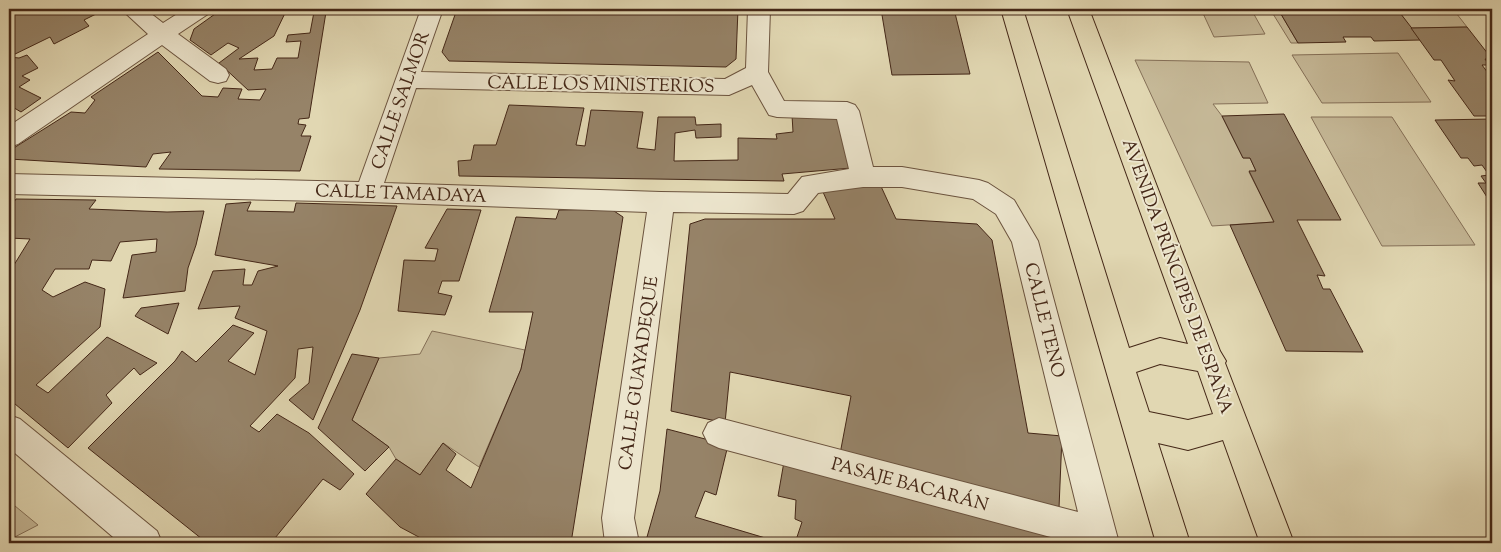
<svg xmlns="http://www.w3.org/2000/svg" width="1501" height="552" viewBox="0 0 1501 552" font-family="'Sorts Mill Goudy',serif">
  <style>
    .green { fill: #c6b998; stroke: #857058 }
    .building { fill: #968368; stroke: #442717 }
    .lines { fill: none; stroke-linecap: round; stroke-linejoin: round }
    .minor-casing { stroke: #6b533e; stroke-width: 2 }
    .major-casing { stroke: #442717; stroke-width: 2 }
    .minor { fill: #ece5cd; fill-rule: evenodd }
    .major { fill: #e1d7b2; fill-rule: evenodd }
    .labels { text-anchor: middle; stroke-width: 4; stroke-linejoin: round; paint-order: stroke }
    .street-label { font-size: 18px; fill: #442717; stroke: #ece5cd }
  </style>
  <rect width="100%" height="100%" fill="#e1d7b2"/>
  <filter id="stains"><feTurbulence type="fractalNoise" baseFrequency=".004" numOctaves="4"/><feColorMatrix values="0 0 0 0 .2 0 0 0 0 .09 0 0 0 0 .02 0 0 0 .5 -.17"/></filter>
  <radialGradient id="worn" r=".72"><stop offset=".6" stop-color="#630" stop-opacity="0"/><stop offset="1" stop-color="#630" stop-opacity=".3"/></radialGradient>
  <g class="green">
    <polygon points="1201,9 1251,9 1265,34 1214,37"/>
    <polygon points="1270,9 1278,9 1298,43 1291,43"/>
    <polygon points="1397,9 1453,9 1467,27 1411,28"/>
    <polygon points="1398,53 1431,102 1322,103 1292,55"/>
    <polygon points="1135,60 1249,62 1268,103 1213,104 1222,116 1243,158 1250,158 1256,171 1249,172 1274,222 1212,226"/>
    <polygon points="1311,117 1392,117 1475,245 1382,246"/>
    <polygon points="432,331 525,350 521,369 479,467 443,443 420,475 396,459 389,447 352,420 379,358 420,354"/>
    <polygon points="9,501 38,525 9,540"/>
  </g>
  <g class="building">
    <polygon points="9,9 100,9 102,11 84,20 89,26 54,44 50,37 9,57 19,58 27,55 38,68 22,76 30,80 19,87 41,98 21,112 11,106 9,107"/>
    <polygon points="155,9 185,9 160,13"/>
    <polygon points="222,9 287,9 274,36 239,59 258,58 254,70 272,69 277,58 298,58 301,41 286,42 288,35 310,33 314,12 326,12 309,118 299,119 298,124 306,125 301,136 311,136 300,171 159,169 171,152 153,154 146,167 9,159 9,151 71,112 85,113 95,100 91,97 158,52 202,96 218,97 223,88 242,89 238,99 260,100 266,89 248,90 219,63 239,48 228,43 211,55 190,40 194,29"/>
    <polygon points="457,9 738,9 736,59 726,67 449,61 442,52"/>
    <polygon points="881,9 954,9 970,74 892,75"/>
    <polygon points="1278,9 1331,9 1335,14 1346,14 1342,9 1397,9 1421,40 1374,41 1371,37 1343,37 1346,42 1298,43"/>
    <polygon points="1467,27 1492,59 1485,59 1489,65 1482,65 1488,73 1492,73 1492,116 1474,116 1448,80 1455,81 1441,60 1434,60 1411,28"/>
    <polygon points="509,105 584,108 576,145 585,146 591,110 643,112 637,148 655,150 658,117 695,117 696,125 721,124 721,137 696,138 695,130 675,133 674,161 738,160 738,138 777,139 776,134 793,132 792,115 841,116 851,168 782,174 784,181 459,176 458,161 471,160 474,145 496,145"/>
    <polygon points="1284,114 1341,220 1297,220 1325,276 1317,275 1323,289 1330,289 1363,352 1286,351 1230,225 1274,222 1249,171 1256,171 1250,158 1243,158 1222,116"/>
    <polygon points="1492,119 1492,205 1478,183 1486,183 1481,176 1489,175 1482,165 1474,166 1468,158 1461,158 1435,120"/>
    <polygon points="879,182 896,219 977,224 992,240 1028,433 1062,436 1059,508 993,499 993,490 840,454 851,396 730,372 725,423 671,411 690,224 705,219 835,219 823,192"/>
    <polygon points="16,199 96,200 89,209 167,212 204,211 196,245 188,268 185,291 123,298 132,255 156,252 157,239 120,242 111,261 92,260 89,269 55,269 42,290 53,297 85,282 105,289 100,327 36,385 48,393 107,337 157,363 140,375 134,368 106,395 112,403 68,448 9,399 9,273 30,239 9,238 9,209"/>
    <polygon points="251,202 247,211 294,212 296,203 397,206 360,310 313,420 289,400 309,383 313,347 298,349 295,378 250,426 259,432 277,414 309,433 354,474 340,490 323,479 271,543 207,543 88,448 175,361 182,351 196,362 233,325 254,333 228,361 255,375 267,331 235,318 240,306 198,309 213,271 245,269 243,285 252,285 258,271 278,266 215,255 226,204"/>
    <polygon points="447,209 481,210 459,281 442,281 438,293 452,296 445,315 398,311 404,260 435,261 438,249 425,248"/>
    <polygon points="611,209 623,217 571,543 430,543 400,527 366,494 396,459 420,475 443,443 456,454 446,470 471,488 521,369 533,312 489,312 516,217 556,219 559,210"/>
    <polygon points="179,303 168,334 135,316 141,308"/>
    <polygon points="352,354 379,358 352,420 389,447 365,471 318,428"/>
    <polygon points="667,429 728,445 716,495 705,491 695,517 772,540 771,543 653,543 647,537 660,491"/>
    <polygon points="785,456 1079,535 1081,543 795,543 802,522 795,519 796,500 778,496"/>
  </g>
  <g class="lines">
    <defs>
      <g id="minor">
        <polygon points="121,9 145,9 163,23 185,9 211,9 208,14 178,34 226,69 229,75 226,81 218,83 210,81 162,45 18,144 9,147 9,126 148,34"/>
        <path d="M 421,9 L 443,9 L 421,72 L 725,79 L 746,68 L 748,9 L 770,9 L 768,72 L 784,101 L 847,102 L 855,105 L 859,111 L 873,167 L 902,167 L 979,180 L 988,183 L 1014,200 L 1038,241 L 1119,543 L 1073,543 L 719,448 L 708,443 L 703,433 L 708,423 L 719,418 L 1078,512 L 1012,242 L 996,214 L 973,199 L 902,187 L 863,187 L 818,193 L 803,211 L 794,214 L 673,212 L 634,518 L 639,543 L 605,543 L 602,518 L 647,212 L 368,202 L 9,194 L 9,174 L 359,182 ZM 752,85 L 769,115 L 777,117 L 837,119 L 849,169 L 802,177 L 788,194 L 661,192 L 384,183 L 416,88 L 729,95 Z"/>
        <polygon points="9,415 20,419 157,531 162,543 120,543 9,448"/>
      </g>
      <path id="major" d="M 1001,9 L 1023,9 L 1129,348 L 1160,338 L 1188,344 L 1067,9 L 1089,9 L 1220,351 L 1226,361 L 1225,363 L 1294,543 L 1260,543 L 1223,440 L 1188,450 L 1158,443 L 1190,543 L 1156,543 ZM 1160,364 L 1198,371 L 1213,414 L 1188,420 L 1149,412 L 1136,372 Z"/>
    </defs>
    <use href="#minor" class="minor-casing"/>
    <use href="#major" class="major-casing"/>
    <use href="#minor" class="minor"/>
    <use href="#major" class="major"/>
  </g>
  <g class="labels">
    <g class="street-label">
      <text transform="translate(601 84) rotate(1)" y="6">CALLE LOS MINISTERIOS</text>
      <text transform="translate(400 100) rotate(-71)" y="6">CALLE SALMOR</text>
      <text transform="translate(401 193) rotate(2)" y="6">CALLE TAMADAYA</text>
      <text transform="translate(1178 276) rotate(70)" y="6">AVENIDA PRÍNCIPES DE ESPAÑA</text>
      <text transform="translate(1045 320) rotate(76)" y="6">CALLE TENO</text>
      <text transform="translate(638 373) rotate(-82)" y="6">CALLE GUAYADEQUE</text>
      <text transform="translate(910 484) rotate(15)" y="6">PASAJE BACARÁN</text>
    </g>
  </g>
  <rect width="1501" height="552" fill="none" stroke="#e1d7b2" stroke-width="30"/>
  <rect x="10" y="10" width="1481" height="532" fill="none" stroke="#442717" stroke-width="2.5"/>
  <rect x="15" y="15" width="1471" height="522" fill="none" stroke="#442717"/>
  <rect width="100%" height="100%" filter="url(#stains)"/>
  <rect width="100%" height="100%" fill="url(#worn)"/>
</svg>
